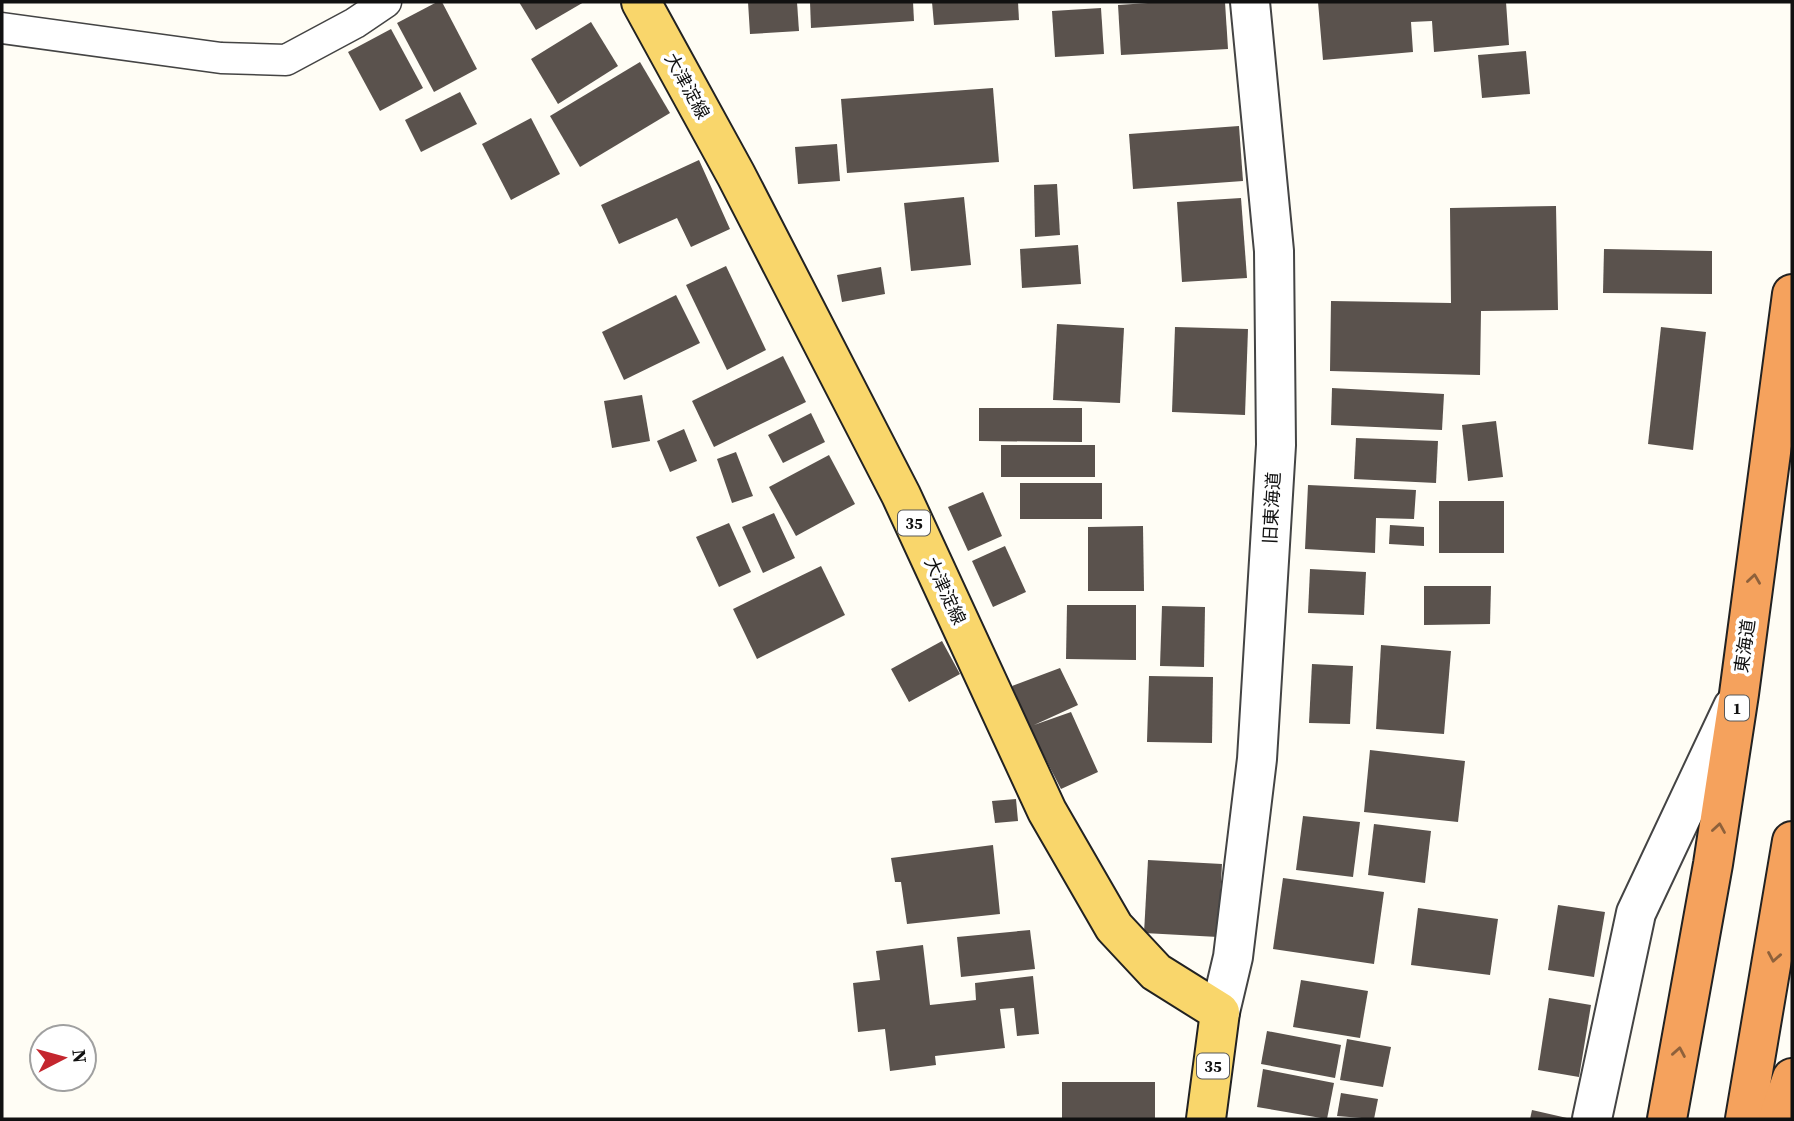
<svg xmlns="http://www.w3.org/2000/svg" width="1794" height="1121" viewBox="0 0 1794 1121" font-family="'Source Serif 4','Noto Sans JP',serif">
  <style>
    .building { fill: #5a524d }
    .lines { fill: none; stroke-linecap: round; stroke-linejoin: round }
    .lane-casing { stroke: #444; stroke-width: 33 }
    .street-casing { stroke: #444; stroke-width: 42 }
    .primary-casing { stroke: #222; stroke-width: 42 }
    .highway-casing { stroke: #222; stroke-width: 42 }
    .lane { stroke: #fff; stroke-width: 30 }
    .street { stroke: #fff; stroke-width: 38 }
    .primary { stroke: #f9d66b; stroke-width: 38 }
    .highway { stroke: #f5a25d; stroke-width: 38 }
    .oneway { stroke: #8e613b }
    .labels { text-anchor: middle; stroke-width: 7; stroke-linejoin: round; paint-order: stroke }
    .shield { fill: #fff; stroke: #585858; stroke-width: 2 }
    .shield-label { font-size: 16px; font-weight: bold; fill: #111 }
    .street-label { font-size: 18px; fill: #111; stroke: #fff }
  </style>
  <rect width="100%" height="100%" fill="#fffdf5"/>
  <g class="building">
    <polygon points="437,2 442,2 477,69 434,92 397,23"/>
    <polygon points="519,2 584,2 536,30"/>
    <polygon points="748,2 797,2 799,31 750,34"/>
    <polygon points="810,2 913,2 914,21 811,28"/>
    <polygon points="932,2 1018,2 1019,20 934,25"/>
    <polygon points="1163,2 1225,2 1228,49 1121,55 1118,5"/>
    <polygon points="1318,2 1506,2 1509,45 1434,52 1432,21 1411,22 1413,52 1323,60"/>
    <polygon points="1101,8 1104,54 1055,57 1052,11"/>
    <polygon points="591,22 618,66 558,104 531,59"/>
    <polygon points="391,29 423,88 380,111 348,52"/>
    <polygon points="1526,51 1530,94 1482,98 1478,55"/>
    <polygon points="640,62 670,113 580,167 550,116"/>
    <polygon points="993,88 999,162 847,173 841,99"/>
    <polygon points="460,92 477,124 421,152 405,120"/>
    <polygon points="531,118 560,174 511,200 482,144"/>
    <polygon points="1239,126 1243,181 1133,189 1129,134"/>
    <polygon points="837,144 840,181 798,184 795,147"/>
    <polygon points="699,160 730,229 691,247 677,218 619,244 601,205"/>
    <polygon points="1057,184 1060,235 1035,237 1034,185"/>
    <polygon points="964,197 971,265 911,271 904,203"/>
    <polygon points="1241,198 1247,278 1182,282 1177,202"/>
    <polygon points="1556,206 1558,310 1481,311 1480,375 1330,371 1331,301 1451,303 1450,208"/>
    <polygon points="1078,245 1081,284 1022,288 1020,249"/>
    <polygon points="1604,249 1712,251 1712,294 1603,293"/>
    <polygon points="726,266 766,350 727,370 686,285"/>
    <polygon points="881,267 885,294 842,302 837,275"/>
    <polygon points="676,295 700,343 624,380 602,332"/>
    <polygon points="1057,324 1124,328 1120,403 1053,400"/>
    <polygon points="1175,327 1248,329 1245,415 1172,412"/>
    <polygon points="1661,327 1706,332 1693,450 1648,444"/>
    <polygon points="783,356 806,402 714,447 692,401"/>
    <polygon points="1332,388 1444,394 1442,430 1331,425"/>
    <polygon points="642,395 650,441 612,448 604,401"/>
    <polygon points="979,408 1082,408 1082,442 979,441"/>
    <polygon points="811,413 825,442 783,463 768,435"/>
    <polygon points="1496,421 1503,477 1468,481 1462,425"/>
    <polygon points="684,429 697,461 670,472 657,441"/>
    <polygon points="1356,438 1438,441 1436,483 1354,479"/>
    <rect x="1001" y="445" width="94" height="32"/>
    <polygon points="736,452 753,496 732,503 717,459"/>
    <polygon points="829,455 855,504 796,536 769,487"/>
    <rect x="1020" y="483" width="82" height="36"/>
    <polygon points="1308,485 1416,490 1414,519 1376,518 1375,553 1305,549"/>
    <polygon points="983,492 1002,536 968,551 948,507"/>
    <rect x="1439" y="501" width="65" height="52"/>
    <polygon points="774,513 795,558 763,573 742,527"/>
    <polygon points="729,523 751,572 719,587 696,537"/>
    <polygon points="1390,525 1424,527 1424,546 1389,544"/>
    <polygon points="1143,526 1144,591 1088,591 1088,527"/>
    <polygon points="1005,546 1026,592 993,607 972,561"/>
    <polygon points="821,566 845,615 757,659 733,609"/>
    <polygon points="1310,569 1366,572 1364,615 1308,613"/>
    <polygon points="1424,586 1491,586 1490,624 1424,625"/>
    <polygon points="1067,605 1136,605 1136,660 1066,659"/>
    <polygon points="1162,606 1205,607 1204,667 1160,666"/>
    <polygon points="942,641 960,674 909,702 891,669"/>
    <polygon points="1381,645 1451,651 1444,734 1376,729"/>
    <polygon points="1312,664 1353,666 1350,724 1309,723"/>
    <polygon points="1060,668 1078,705 1034,725 1071,712 1098,772 1061,789 1029,727 1012,686"/>
    <polygon points="1149,676 1213,677 1212,743 1147,742"/>
    <polygon points="1370,750 1465,761 1458,822 1364,812"/>
    <polygon points="1016,799 1018,821 995,823 992,801"/>
    <polygon points="1303,816 1360,822 1353,877 1296,870"/>
    <polygon points="1374,824 1431,831 1425,883 1368,875"/>
    <polygon points="993,845 1000,914 907,924 901,882 895,882 891,858"/>
    <polygon points="1148,860 1222,864 1218,937 1144,933"/>
    <polygon points="1283,878 1384,892 1374,964 1273,949"/>
    <polygon points="1558,905 1605,912 1594,977 1548,970"/>
    <polygon points="1418,908 1498,919 1490,975 1411,965"/>
    <polygon points="1030,930 1035,969 961,977 957,937"/>
    <polygon points="923,945 930,1005 976,1000 975,983 1033,976 1039,1034 1017,1036 1014,1008 1000,1009 1005,1048 935,1056 936,1065 890,1071 885,1029 858,1032 853,983 880,980 876,951"/>
    <polygon points="1301,980 1368,991 1360,1038 1293,1027"/>
    <polygon points="1549,998 1591,1005 1579,1077 1538,1070"/>
    <polygon points="1267,1031 1341,1045 1335,1078 1261,1064"/>
    <polygon points="1347,1039 1391,1047 1383,1087 1340,1080"/>
    <polygon points="1263,1069 1334,1083 1327,1119 1257,1107"/>
    <rect x="1062" y="1082" width="93" height="37"/>
    <polygon points="1341,1093 1378,1099 1374,1119 1337,1116"/>
    <polygon points="1532,1110 1567,1118 1567,1119 1530,1119"/>
  </g>
  <g class="lines">
    <defs>
      <polyline id="lane" points="2,28 221,58 286,60 355,23 386,2"/>
      <g id="street">
        <polyline points="1220,1012 1233,957 1257,759 1276,445 1274,251 1250,2"/>
        <polyline points="1592,1119 1636,913 1733,707"/>
      </g>
      <polyline id="primary" points="641,2 736,175 901,495 1047,811 1114,927 1156,972 1220,1012 1206,1119"/>
      <g id="highway">
        <polyline points="1667,1119 1713,864 1739,694 1792,294"/>
        <polyline points="1745,1119 1792,841"/>
        <polyline points="1778,1119 1792,1078"/>
      </g>
    </defs>
    <use href="#lane" class="lane-casing"/>
    <use href="#street" class="street-casing"/>
    <use href="#primary" class="primary-casing"/>
    <use href="#highway" class="highway-casing"/>
    <use href="#lane" class="lane"/>
    <use href="#street" class="street"/>
    <use href="#primary" class="primary"/>
    <use href="#highway" class="highway"/>
  </g>
  <defs><path id="oneway-chevron" d="M-2-3.5L2.5 0L-2 3.5" fill="none" stroke-width="1.6" stroke-linecap="round" stroke-linejoin="round" transform="scale(1.75)"/></defs>
  <g class="oneway">
    <use href="#oneway-chevron" transform="translate(1754 579) rotate(-82)"/>
    <use href="#oneway-chevron" transform="translate(1719 828) rotate(-81)"/>
    <use href="#oneway-chevron" transform="translate(1774 957) rotate(100)"/>
    <use href="#oneway-chevron" transform="translate(1679 1052) rotate(-80)"/>
  </g>
  <g class="labels">
    <g class="shield">
      <rect x="898" y="510.5" width="32" height="25" rx="5"/>
      <rect x="1725" y="695.5" width="24" height="25" rx="5"/>
      <rect x="1197" y="1053.5" width="32" height="25" rx="5"/>
    </g>
    <g class="shield-label">
      <text x="914" y="529">35</text>
      <text x="1737" y="714">1</text>
      <text x="1213" y="1072">35</text>
    </g>
    <g class="street-label">
      <text transform="translate(687 86) rotate(61)" y="6">大津淀線</text>
      <text transform="translate(1272 508) rotate(-87)" y="6">旧東海道</text>
      <text transform="translate(945 591) rotate(65)" y="6">大津淀線</text>
      <text transform="translate(1745 646) rotate(-82)" y="6">東海道</text>
    </g>
  </g>
  <rect width="1794" height="1121" fill="none" stroke="#111111" stroke-width="7"/>
  <g transform="translate(63 1058) rotate(84)"><circle r="33" fill="#ffffff" stroke="#a0a0a0" stroke-width="2"/>
  <path d="M0-5L12 26L0 18L-12 26Z" fill="#c4262e"/>
  <text y="-10" font-size="19" font-weight="bold" text-anchor="middle" fill="#111111">N</text>
  </g>
</svg>
